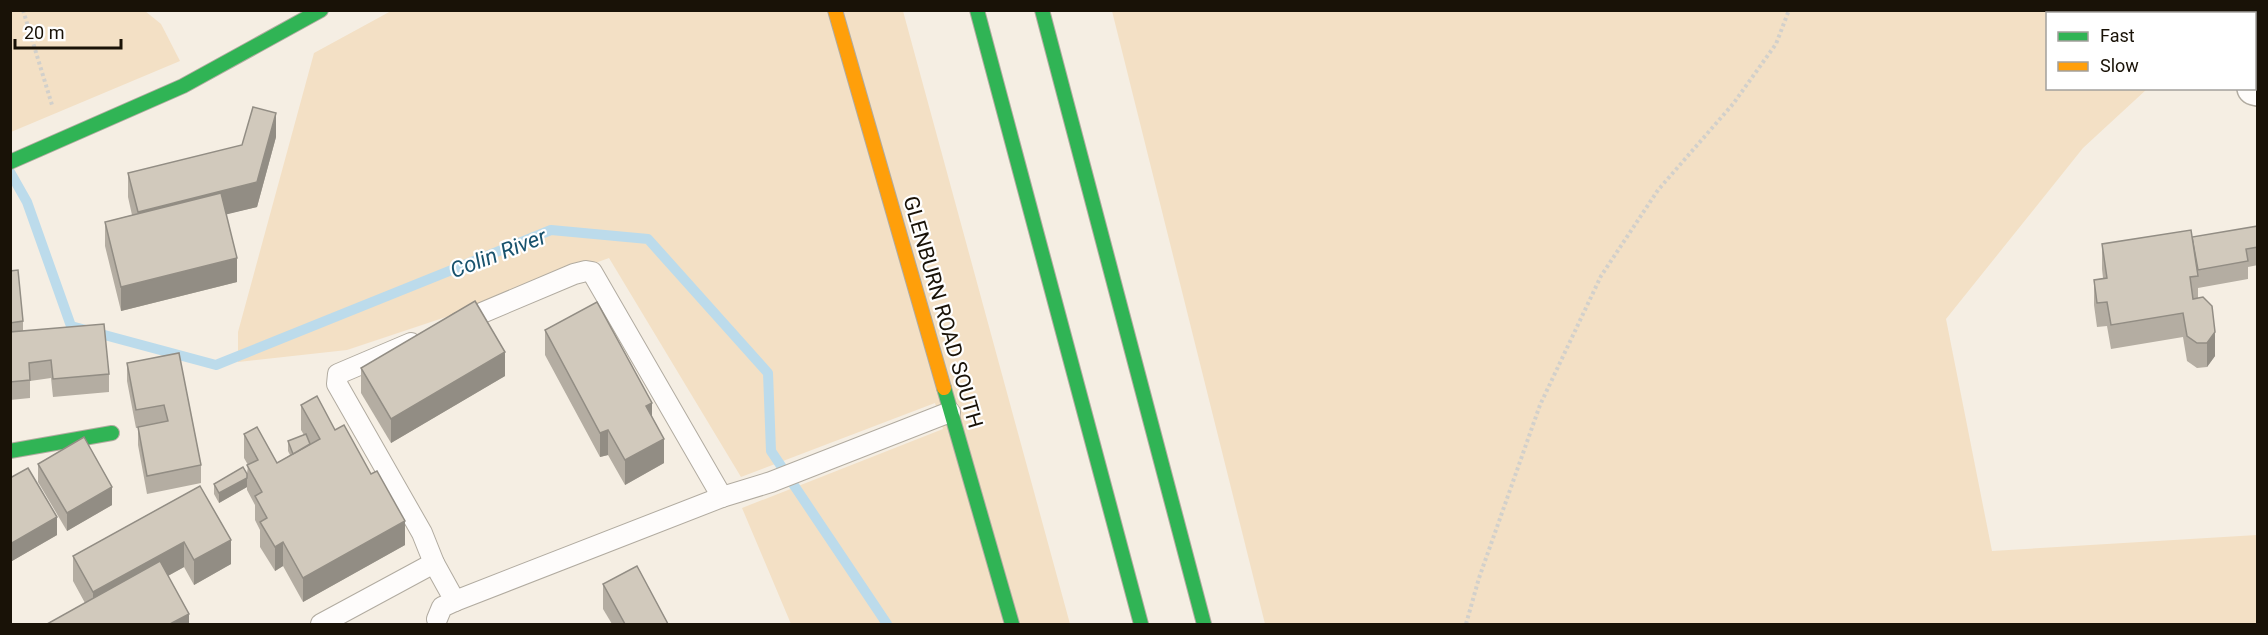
<svg xmlns="http://www.w3.org/2000/svg" width="2268" height="635" viewBox="0 0 2268 635" font-family="Roboto,sans-serif">
  <style>
    .green { fill: #f3e0c5 }
    .lines { fill: none; stroke-linecap: round; stroke-linejoin: round }
    .stream { stroke: #bcdbeb; stroke-width: 10 }
    .lane-casing { stroke: #b1aba0; stroke-width: 22 }
    .street-casing { stroke: #b1aba0; stroke-width: 36 }
    .fast-casing { stroke: #b1aba0; stroke-width: 16 }
    .slow-casing { stroke: #b1aba0; stroke-width: 16 }
    .path { stroke: #d2d0cb; stroke-width: 4; stroke-dasharray: 3 3; stroke-linecap: butt }
    .lane { stroke: #fefcfb; stroke-width: 20 }
    .street { stroke: #fefcfb; stroke-width: 33 }
    .fast { stroke: #30b455; stroke-width: 14 }
    .slow { stroke: #ff9f0a; stroke-width: 14 }
    .wall { fill: #b4ada2 }
    .shaded-wall { fill: #928d84 }
    .building { fill: #d1c9bc; stroke: #928d84; stroke-width: 1.5 }
    .labels { text-anchor: middle; stroke-width: 4.5; stroke-linejoin: round; paint-order: stroke }
    .street-label { font-size: 21px; fill: #191207; stroke: #fff }
    .water-label { font-size: 22px; font-style: italic; fill: #18526d; stroke: #fff }
  </style>
  <rect width="100%" height="100%" fill="#f5eee3"/>
  <g class="green">
    <polygon points="11,10 145,11 161,24 180,61 11,132"/>
    <polygon points="391,11 903,11 1070,624 791,624 742,508 943,429 935,403 741,477 609,258 461,312 347,350 238,362 238,332 314,53"/>
    <polygon points="1112,11 2230,11 2227,14 2048,14 2048,88 2147,89 2083,148 1946,319 1992,551 2257,535 2257,624 1265,624"/>
  </g>
  <g class="lines">
    <polyline class="stream" points="10,172 27,202 71,326 216,365 551,230 648,239 768,373 771,451 887,624"/>
    <defs>
      <g id="lane">
        <polyline points="458,323 574,274 586,271 592,272 722,497"/>
        <polyline points="411,343 338,374 337,384 422,533 434,563"/>
        <polyline points="437,619 442,607 455,601 722,497 771,482 950,412"/>
        <polyline points="321,624 434,563 455,601"/>
      </g>
      <g id="street">
        <polyline points="2137,10 2140,14"/>
        <polyline points="2254,88 2258,89"/>
      </g>
      <g id="fast">
        <polyline points="977,10 1141,624"/>
        <polyline points="1042,10 1204,624"/>
        <polyline points="10,162 183,86 321,10"/>
        <polyline points="944,388 1012,624"/>
        <polyline points="10,451 112,433"/>
      </g>
      <polyline id="slow" points="835,10 944,388"/>
    </defs>
    <use href="#lane" class="lane-casing"/>
    <use href="#street" class="street-casing"/>
    <use href="#fast" class="fast-casing"/>
    <use href="#slow" class="slow-casing"/>
    <g class="path">
      <polyline points="23,10 52,105"/>
      <polyline points="1466,624 1479,578 1540,405 1601,276 1658,190 1733,104 1776,44 1789,10"/>
    </g>
    <use href="#lane" class="lane"/>
    <use href="#street" class="street"/>
    <use href="#fast" class="fast"/>
    <use href="#slow" class="slow"/>
  </g>
  <g class="wall">
    <polygon points="276,137 257,207 226,214 237,282 121,311 105,246 105,222 132,215 128,197 128,173"/>
    <polygon points="2258,226 2258,265 2248,267 2248,279 2198,288 2198,286 2198,298 2215,356 2207,367 2197,368 2187,361 2183,337 2111,349 2107,326 2097,327 2094,305 2094,280 2103,278 2102,269 2102,244 2192,241"/>
    <polygon points="10,271 23,321 23,331 109,374 109,392 53,397 51,378 30,381 30,398 10,400"/>
    <polygon points="545,330 652,416 664,463 625,485 608,455 600,457 545,355"/>
    <polygon points="179,353 201,465 201,483 147,494 138,445 138,428 136,428 127,381 127,363"/>
    <polygon points="361,368 505,376 391,443 361,393"/>
    <polygon points="301,405 335,430 405,545 303,602 283,566 275,571 260,547 260,530 255,520 255,505 247,490 247,487 219,503 214,494 214,484 247,474 248,465 244,458 244,434 277,463 290,455 288,451 288,441 304,435 301,430"/>
    <polygon points="38,464 112,505 67,531 38,482"/>
    <polygon points="10,478 57,535 12,561 10,558"/>
    <polygon points="200,486 231,564 194,585 184,567 168,576 189,624 85,603 73,581 73,556"/>
    <polygon points="603,584 668,624 612,624 603,609"/>
  </g>
  <g class="shaded-wall">
    <polygon points="276,113 276,137 257,207 138,236 138,212 257,182"/>
    <polygon points="237,258 237,282 121,311 121,287"/>
    <polygon points="2215,332 2215,356 2207,367 2207,343"/>
    <polygon points="505,352 505,376 391,443 391,419"/>
    <polygon points="652,403 652,427 646,406"/>
    <polygon points="608,430 608,455 600,457 600,433"/>
    <polygon points="664,439 664,463 625,485 625,460"/>
    <polygon points="247,478 247,487 219,503 219,493"/>
    <polygon points="112,487 112,505 67,531 67,513"/>
    <polygon points="57,517 57,535 12,561 12,543"/>
    <polygon points="405,521 405,545 303,602 303,578"/>
    <polygon points="231,540 231,564 194,585 194,560"/>
    <polygon points="184,542 184,567 93,617 93,592"/>
    <polygon points="283,542 283,566 275,571 275,547"/>
    <polygon points="189,614 189,624 170,624"/>
  </g>
  <g class="building">
    <polygon points="253,107 276,113 257,182 138,212 128,173 242,145"/>
    <polygon points="221,193 237,258 121,287 105,222"/>
    <polygon points="2258,226 2258,247 2246,249 2248,261 2198,270 2192,237"/>
    <polygon points="2191,230 2198,276 2190,277 2193,299 2203,297 2212,306 2215,332 2207,343 2197,343 2187,336 2183,313 2111,325 2107,302 2097,303 2094,280 2107,278 2102,244"/>
    <polygon points="18,270 23,321 10,323 10,271"/>
    <polygon points="475,301 505,352 391,419 361,368"/>
    <polygon points="597,302 652,403 646,406 664,439 625,460 608,430 600,433 545,330"/>
    <polygon points="104,324 109,374 53,379 51,360 29,363 30,380 10,382 10,332"/>
    <polygon points="179,353 201,465 147,476 138,427 168,421 164,405 136,410 127,363"/>
    <polygon points="317,396 335,430 344,425 371,474 377,471 405,521 303,578 283,542 275,547 260,522 267,518 255,496 262,492 247,465 258,460 244,434 257,427 277,463 320,439 301,405"/>
    <polygon points="306,434 310,444 293,454 288,441"/>
    <polygon points="84,437 112,487 67,513 38,464"/>
    <polygon points="243,467 247,474 247,478 219,493 214,484"/>
    <polygon points="28,468 57,517 12,543 10,540 10,478"/>
    <polygon points="200,486 231,540 194,560 184,542 93,592 73,556"/>
    <polygon points="160,561 189,614 170,624 47,624"/>
    <polygon points="637,566 668,624 625,624 603,584"/>
  </g>
  <g class="labels">
    <g class="street-label">
      <text transform="translate(943 312) rotate(74)" y="7">GLENBURN ROAD SOUTH</text>
    </g>
    <g class="water-label">
      <text transform="translate(498 253) rotate(-21)" y="8">Colin River</text>
    </g>
  </g>
  <rect width="2268" height="635" fill="none" stroke="#191207" stroke-width="24"/>
  <rect x="2046" y="12" width="210" height="78" fill="#ffffff" stroke="#a3a09c" stroke-width="1.5"/>
  <rect x="2058" y="32" width="30" height="9" fill="#30b455" stroke="#a3a09c" stroke-width="1.5"/>
  <text x="2100" y="42" font-size="18" fill="#191207">Fast</text>
  <rect x="2058" y="62" width="30" height="9" fill="#ff9f0a" stroke="#a3a09c" stroke-width="1.5"/>
  <text x="2100" y="72" font-size="18" fill="#191207">Slow</text>
  <path d="M15 39v9h106v-9" fill="none" stroke="#191207" stroke-width="3"/>
  <text x="24" y="39" font-size="18" fill="#191207" stroke="#ffffff" stroke-width="4.5" paint-order="stroke">20 m</text>
</svg>
